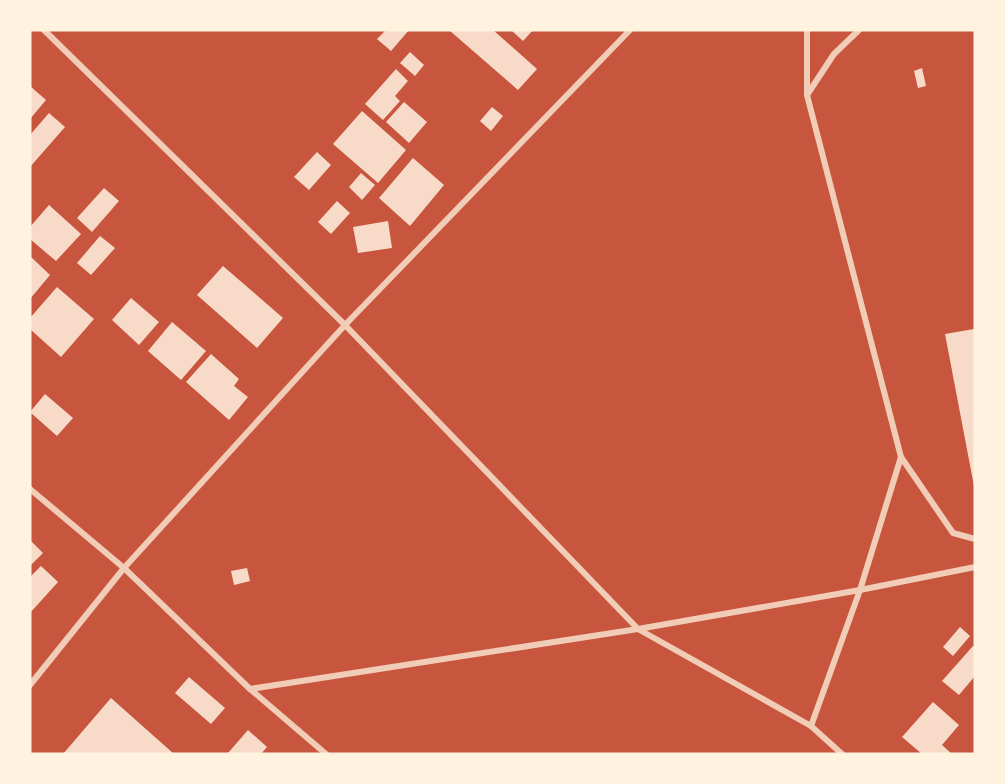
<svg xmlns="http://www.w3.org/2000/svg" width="1005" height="784" viewBox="0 0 1005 784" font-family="Manrope,sans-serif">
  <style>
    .building { fill: #f7dbc8 }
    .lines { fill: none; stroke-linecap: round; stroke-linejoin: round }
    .minor { stroke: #f1ccb7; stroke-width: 6 }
  </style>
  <rect width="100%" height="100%" fill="#c8553d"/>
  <g class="building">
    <polygon points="386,30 409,30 391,51 377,39"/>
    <polygon points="449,30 493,30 537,69 518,90"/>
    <polygon points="511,30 533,30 523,41"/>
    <polygon points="410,52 424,65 415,76 400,63"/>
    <polygon points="922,68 926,86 918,88 914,71"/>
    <polygon points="396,69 408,81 395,96 400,101 383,120 365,104"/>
    <polygon points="30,86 46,100 30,119"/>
    <polygon points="404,102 427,122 409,143 386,122"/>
    <polygon points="492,107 503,116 491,131 480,121"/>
    <polygon points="362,111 406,150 378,183 333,144"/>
    <polygon points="49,113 65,127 30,167 30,135"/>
    <polygon points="317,152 331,165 309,190 294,177"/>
    <polygon points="413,158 444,185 410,226 379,198"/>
    <polygon points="361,173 375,185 362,200 349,187"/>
    <polygon points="104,188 119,201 92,232 77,218"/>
    <polygon points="337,201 350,213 331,234 318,222"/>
    <polygon points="49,205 81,234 56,261 30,239 30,227"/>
    <polygon points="388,221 392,248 358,253 353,227"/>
    <polygon points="100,236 115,248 91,275 77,263"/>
    <polygon points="30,256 50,275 30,299"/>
    <polygon points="223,266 283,318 257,348 197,295"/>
    <polygon points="57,287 94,319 61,357 30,329 30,318"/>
    <polygon points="131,298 159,322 139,345 112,320"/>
    <polygon points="172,322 206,351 181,380 148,351"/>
    <polygon points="974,329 975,335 975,486 974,486 945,334"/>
    <polygon points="211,354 239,379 234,386 248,397 229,420 186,382"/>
    <polygon points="45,394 73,418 57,436 30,412"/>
    <polygon points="30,540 43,553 30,566"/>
    <polygon points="41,566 58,582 30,613 30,577"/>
    <polygon points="247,568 250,581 234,585 231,571"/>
    <polygon points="960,627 970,636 953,656 943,647"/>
    <polygon points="973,646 975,647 975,676 959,695 942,681"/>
    <polygon points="189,677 225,708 211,724 175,693"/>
    <polygon points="111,698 174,754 63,754"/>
    <polygon points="933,702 959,725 942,745 952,754 922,754 902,737"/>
    <polygon points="248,730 267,747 261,754 229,754 228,753"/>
  </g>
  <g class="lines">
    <g class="minor">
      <polyline points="44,30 345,325 638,629 811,726 842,754"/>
      <polyline points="807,30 807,95 901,457 860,590 811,726"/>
      <polyline points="807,95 834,54 859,30"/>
      <polyline points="901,457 953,533 975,539"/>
      <polyline points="30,489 124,568 250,689 326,754"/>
      <polyline points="30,685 124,568 345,325 630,30"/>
      <polyline points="250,689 638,629 860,590 975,567"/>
    </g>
  </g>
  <rect width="1005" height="784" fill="none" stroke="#fff3e0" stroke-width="63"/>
</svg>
